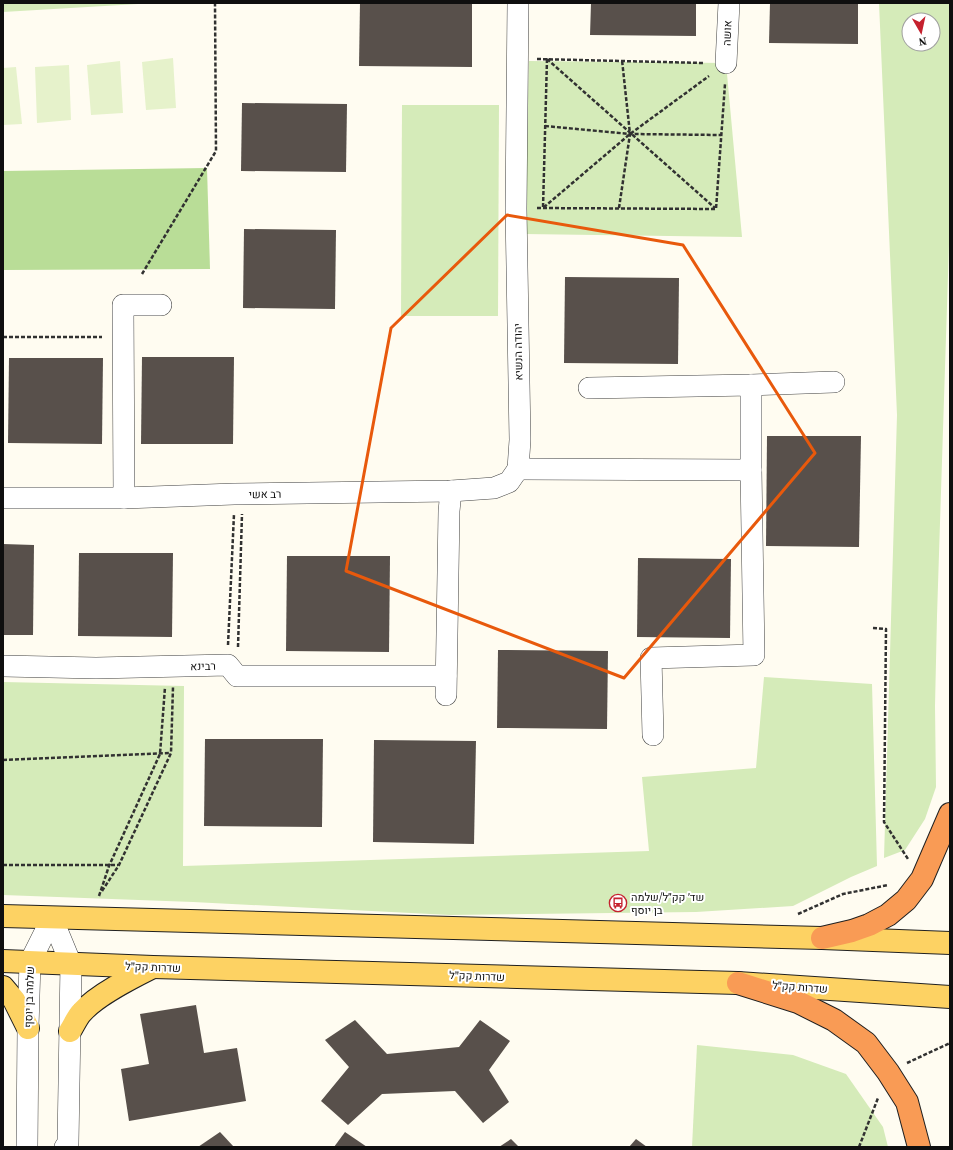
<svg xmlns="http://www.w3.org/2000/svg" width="953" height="1150" viewBox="0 0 953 1150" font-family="'Source Serif 4',Heebo,serif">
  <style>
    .green { fill: #d5ebb9; fill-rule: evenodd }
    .forest { fill: #b9dd97 }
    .pitch { fill: #e6f2cb }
    .building { fill: #58504b }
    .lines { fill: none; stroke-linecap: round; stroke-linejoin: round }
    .minor-casing { stroke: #424242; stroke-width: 22 }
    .major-casing { stroke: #202020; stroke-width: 24 }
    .highway-casing { stroke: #202020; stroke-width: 24 }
    .path { stroke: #313131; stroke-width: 2.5; stroke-dasharray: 4 2; stroke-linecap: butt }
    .minor { stroke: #fff; stroke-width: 21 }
    .major { stroke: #fdd263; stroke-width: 22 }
    .highway { stroke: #f99b55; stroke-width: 22 }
    .marked { fill: none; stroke: #e8590c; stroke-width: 3; stroke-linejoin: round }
    .labels { text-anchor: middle; stroke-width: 4; stroke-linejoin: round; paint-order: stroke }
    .street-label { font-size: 11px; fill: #0f0f0f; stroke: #fff }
    .poi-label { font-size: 11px; fill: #0f0f0f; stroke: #fff; text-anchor: start }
  </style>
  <rect width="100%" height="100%" fill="#fffcf1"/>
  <g class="green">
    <polygon points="3,3 155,3 3,12"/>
    <path d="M 879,3 L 950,3 L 950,213 L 937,616 L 935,706 L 936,787 L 925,819 L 905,850 L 884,858 L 897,415 ZM 909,20 L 933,20 L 933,44 L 909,44 Z"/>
    <polygon points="529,61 726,63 742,237 524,234"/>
    <polygon points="402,105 499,105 498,316 401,316"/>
    <polygon points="764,677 872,684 877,866 851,877 793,906 696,912 450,915 193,902 3,895 3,682 184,686 183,866 649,851 642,777 756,768"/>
    <polygon points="697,1045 793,1055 846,1074 883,1127 888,1147 692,1147"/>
  </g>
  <polygon class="forest" points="207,168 210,269 3,270 3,171"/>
  <g class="pitch">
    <polygon points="173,58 176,108 146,110 142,62"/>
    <polygon points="120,61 123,113 91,115 87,65"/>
    <polygon points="69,65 71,120 37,123 35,67"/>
    <polygon points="16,67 22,124 3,125 3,68"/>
  </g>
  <g class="building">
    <polygon points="360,3 472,3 472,67 359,66"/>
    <polygon points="591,3 696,3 696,36 590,35"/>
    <polygon points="770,3 858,3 858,44 769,43"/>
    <polygon points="242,103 347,104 346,172 241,171"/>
    <polygon points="244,229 336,230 335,309 243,308"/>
    <polygon points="565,277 679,278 678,364 564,363"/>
    <polygon points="142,357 234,357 233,444 141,444"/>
    <polygon points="9,358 103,358 102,444 8,443"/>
    <polygon points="767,436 861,436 859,547 766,546"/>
    <polygon points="3,544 34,545 33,635 3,635"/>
    <polygon points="79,553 173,553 172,637 78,636"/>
    <polygon points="287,556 390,556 389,652 286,651"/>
    <polygon points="638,558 731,559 730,638 637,637"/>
    <polygon points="498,650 608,651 607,729 497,728"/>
    <polygon points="205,739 323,739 322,827 204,826"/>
    <polygon points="374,740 476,741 474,844 373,842"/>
    <polygon points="196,1005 204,1053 237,1048 246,1101 129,1121 121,1069 149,1064 140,1014"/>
    <polygon points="355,1020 387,1054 459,1047 480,1020 510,1041 489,1070 509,1102 483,1123 455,1091 382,1094 348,1125 321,1101 349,1067 325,1040"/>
    <polygon points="220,1132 234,1147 198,1147"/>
    <polygon points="345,1132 367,1147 334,1147"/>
    <polygon points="511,1139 519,1147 499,1147"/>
    <polygon points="636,1139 647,1147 629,1147"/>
  </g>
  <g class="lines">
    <defs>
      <g id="minor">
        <polyline points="518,3 516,209 520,440 518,469"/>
        <polyline points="726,63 729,3"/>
        <polyline points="751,385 834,382"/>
        <polyline points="589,388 751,385 751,470 754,655 651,658 653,735"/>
        <polyline points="518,469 751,470"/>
        <polyline points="3,498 124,498 234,494 451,491 494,488 509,482 518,469"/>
        <polyline points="124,498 123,305 161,305"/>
        <polyline points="3,666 96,668 228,665 237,676 446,676"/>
        <polyline points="446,695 449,511 451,491"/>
        <polyline points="52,918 71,964 68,1143 65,1147"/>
        <polyline points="27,1147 28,1028 30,962 52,918"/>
      </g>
      <g id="major">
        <polyline points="3,916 822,938 950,943"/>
        <polyline points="3,961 153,967 738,983 950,997"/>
        <polyline points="3,987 14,1000 28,1028"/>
        <path d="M 70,1031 C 74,1025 77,1017 82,1012 C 97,995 131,978 151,968"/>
      </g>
      <g id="highway">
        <polyline points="822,938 852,931 869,925 888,915 906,900 922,879 950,814"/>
        <polyline points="738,983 798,1002 834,1020 866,1043 888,1072 907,1102 919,1147"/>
      </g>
    </defs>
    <use href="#minor" class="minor-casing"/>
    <use href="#major" class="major-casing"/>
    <use href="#highway" class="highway-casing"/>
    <g class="path">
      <polyline points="537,59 704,63"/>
      <polyline points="547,59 543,208 630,134 709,76"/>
      <polyline points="547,59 715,208"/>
      <polyline points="545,126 630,134 721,135"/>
      <polyline points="537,208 716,209 725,84"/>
      <polyline points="619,208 630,134 622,60"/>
      <polyline points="142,274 216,151 215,3"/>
      <polyline points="3,337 102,337"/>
      <polyline points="873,628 886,629 884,822 908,859"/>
      <polyline points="228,645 234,514"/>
      <polyline points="238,647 242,514"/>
      <polyline points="3,760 170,753"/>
      <polyline points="3,865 118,865"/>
      <polyline points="102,891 119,865 171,753 173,687"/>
      <polyline points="99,896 109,866 160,754 165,687"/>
      <polyline points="798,914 843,894 888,885"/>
      <polyline points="907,1063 950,1043"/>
      <polyline points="859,1147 878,1098"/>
    </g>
    <use href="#minor" class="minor"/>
    <use href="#major" class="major"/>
    <use href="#highway" class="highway"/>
  </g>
  <path class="marked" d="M 507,215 L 683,245 L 815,453 L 624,678 L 346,571 L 391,328 Z"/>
  <defs>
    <symbol id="bus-ring" viewBox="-11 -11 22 22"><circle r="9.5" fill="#fff" stroke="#c5212e" stroke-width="1.5"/><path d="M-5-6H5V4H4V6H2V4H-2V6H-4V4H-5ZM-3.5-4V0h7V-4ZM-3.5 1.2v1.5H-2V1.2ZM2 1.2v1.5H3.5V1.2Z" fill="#c5212e"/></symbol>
  </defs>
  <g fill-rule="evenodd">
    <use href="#bus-ring" x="608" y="893" width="20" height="20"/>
  </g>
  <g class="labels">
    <g class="street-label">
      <text transform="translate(727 33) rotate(-88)" y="4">אושה</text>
      <text transform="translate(518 352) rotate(-91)" y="4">יהודה הנשיא</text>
      <text transform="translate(265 494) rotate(-1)" y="4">רב אשי</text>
      <text transform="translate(203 666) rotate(-1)" y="4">רבינא</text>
      <text transform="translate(153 967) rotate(2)" y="4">שדרות קק"ל</text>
      <text transform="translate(477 976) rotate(2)" y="4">שדרות קק"ל</text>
      <text transform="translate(800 987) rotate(4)" y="4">שדרות קק"ל</text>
      <text transform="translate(29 997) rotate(-88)" y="4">שלמה בן יוסף</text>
    </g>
    <g class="poi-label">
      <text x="631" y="901">שד׳ קק״ל/שלמה<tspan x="631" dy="13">בן יוסף</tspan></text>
    </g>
  </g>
  <rect width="953" height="1150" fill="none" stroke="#0f0f0f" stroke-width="8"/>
  <g transform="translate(921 32) rotate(171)"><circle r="19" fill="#ffffff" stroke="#9f9f9f"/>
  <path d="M0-3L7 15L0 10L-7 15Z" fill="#c5212e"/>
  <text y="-6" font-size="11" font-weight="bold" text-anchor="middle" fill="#0f0f0f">N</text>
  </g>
</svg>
